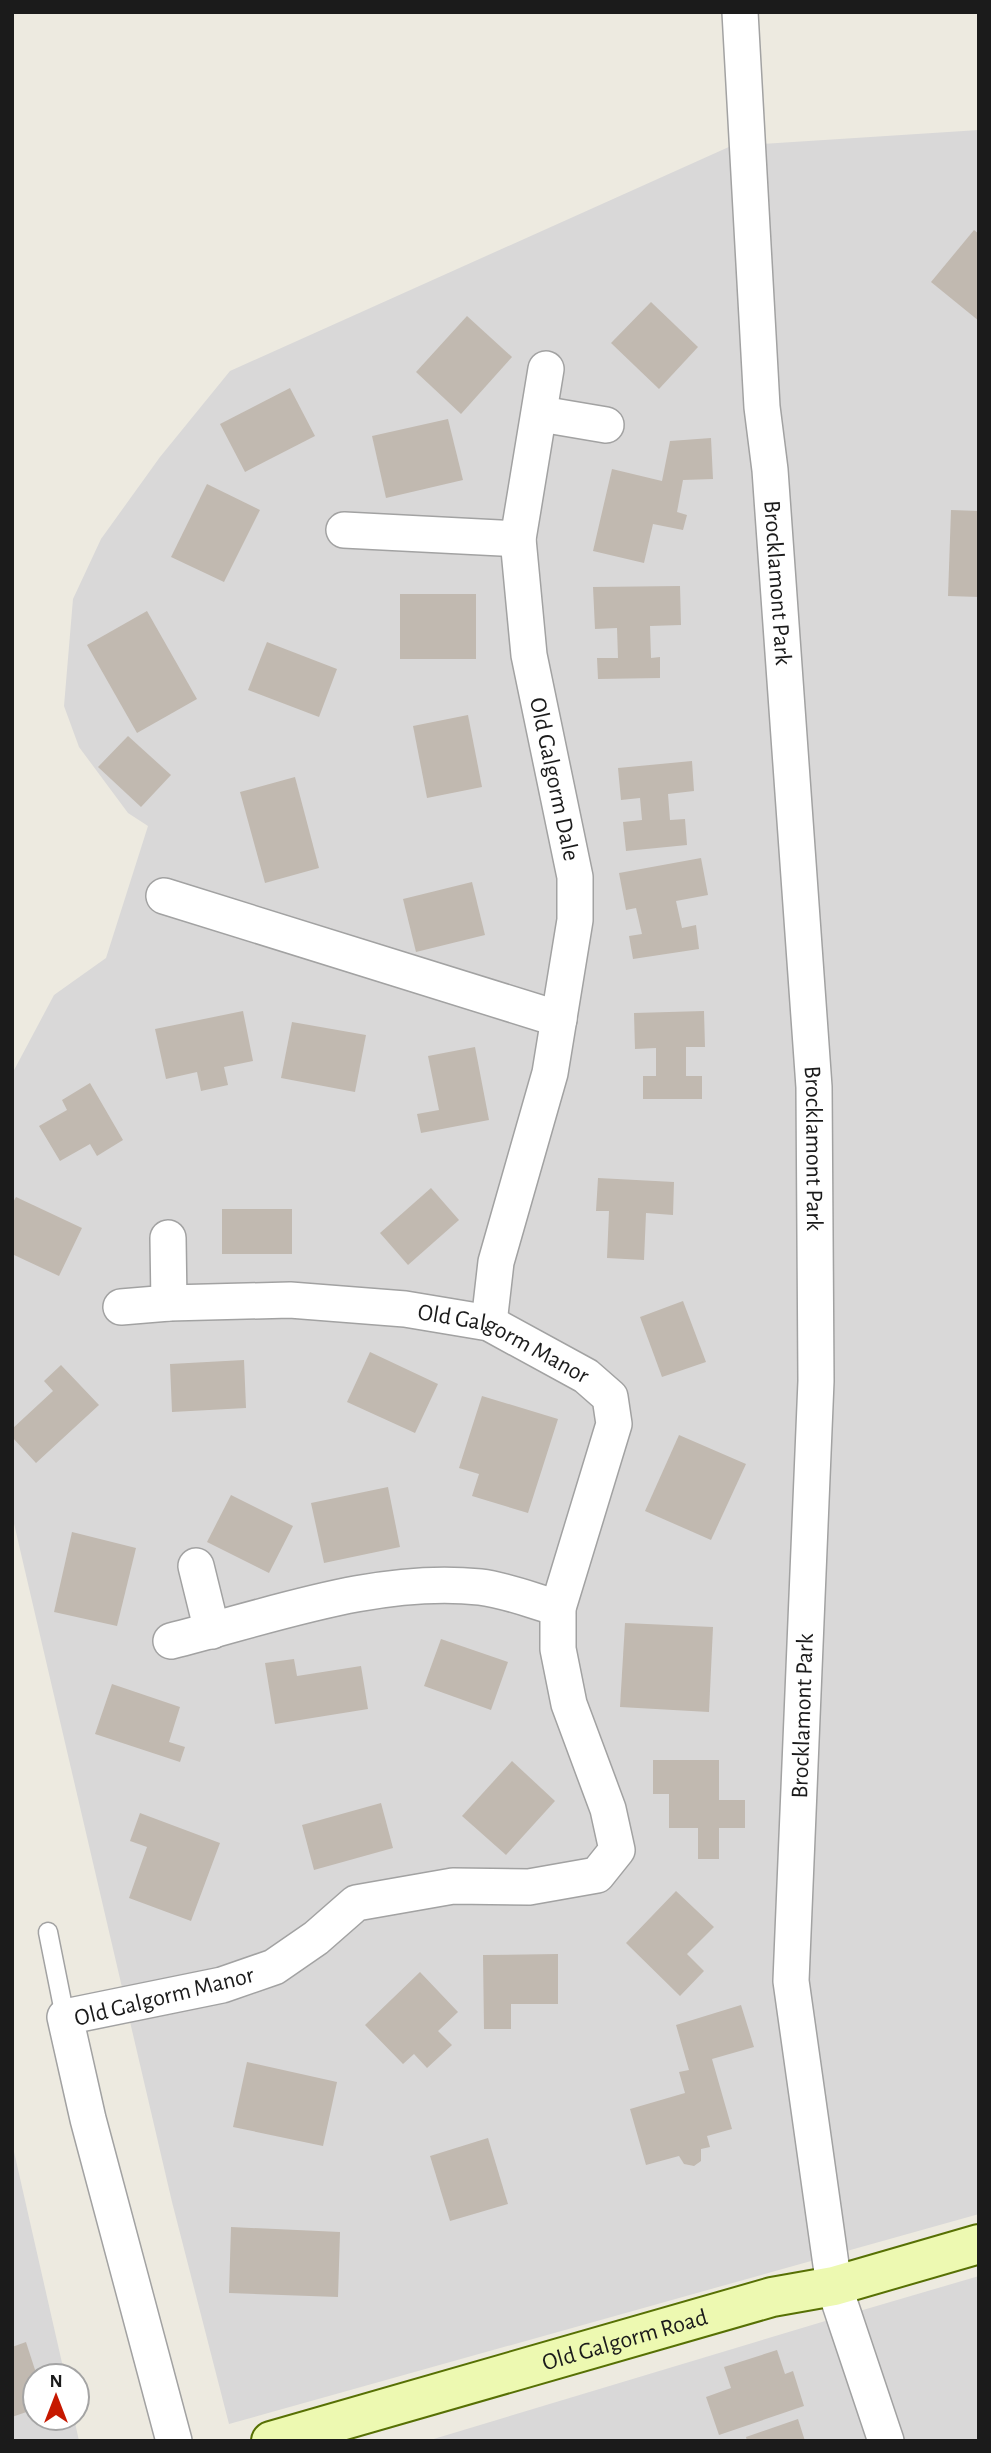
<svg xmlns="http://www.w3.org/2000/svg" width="991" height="2453" viewBox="0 0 991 2453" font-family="'Alegreya Sans',sans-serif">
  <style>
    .residential { fill: #d9d8d8 }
    .building { fill: #c1b9b0 }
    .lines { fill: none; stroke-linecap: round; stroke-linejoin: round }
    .lane-casing { stroke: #a2a2a2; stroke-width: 21 }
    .street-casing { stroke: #a2a2a2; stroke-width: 38 }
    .secondary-casing { stroke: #577004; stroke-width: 42 }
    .lane { stroke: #fff; stroke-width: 18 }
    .street { stroke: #fff; stroke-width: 35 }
    .secondary { stroke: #edf9b1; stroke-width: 38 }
    .labels { text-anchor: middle; stroke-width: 7; stroke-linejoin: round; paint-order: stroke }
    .street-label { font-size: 24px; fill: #1b1b1b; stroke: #fff }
  </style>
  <rect width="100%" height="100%" fill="#edeae0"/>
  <g class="residential">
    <polygon points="979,130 979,2214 229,2424 172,2202 12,1515 12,1074 54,995 106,958 148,826 128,813 79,747 64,706 73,599 101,539 160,457 230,371 731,146"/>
    <polygon points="12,2143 65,2376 35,2376 35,2418 74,2418 79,2441 12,2441"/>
    <polygon points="979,2276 979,2441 427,2441 822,2322"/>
  </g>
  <g class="building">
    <polygon points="974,230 979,234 979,321 931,282"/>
    <polygon points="651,302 698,347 659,389 611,343"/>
    <polygon points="467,316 512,357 461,414 416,372"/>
    <polygon points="290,388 315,436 245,472 220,424"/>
    <polygon points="448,419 463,480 386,498 372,436"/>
    <polygon points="711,438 713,479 683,480 677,512 687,515 683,530 653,524 644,563 593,551 612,469 662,481 670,441"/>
    <polygon points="207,484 260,510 224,582 171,557"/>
    <polygon points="951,510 979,511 979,597 948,596"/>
    <polygon points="680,586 681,625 650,626 651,658 660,657 660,678 598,679 597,658 618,658 617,628 595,629 593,587"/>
    <rect x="400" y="594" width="76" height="65"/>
    <polygon points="147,611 197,699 137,733 87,645"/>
    <polygon points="267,642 337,669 319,717 248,690"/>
    <polygon points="468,715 482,787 427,798 413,726"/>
    <polygon points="128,736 171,775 141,807 98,767"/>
    <polygon points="692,761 694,791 668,794 670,820 685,819 687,845 626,851 623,822 642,820 640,798 621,800 618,768"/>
    <polygon points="295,777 319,868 265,883 240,792"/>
    <polygon points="701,858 708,895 676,901 682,928 696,925 699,949 633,959 629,936 642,934 636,908 626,910 619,873"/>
    <polygon points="472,882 485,935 416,952 403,899"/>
    <polygon points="243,1011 253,1061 224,1067 228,1085 201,1091 197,1072 166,1079 155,1029"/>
    <polygon points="704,1011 705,1047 686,1047 686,1076 702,1076 702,1099 643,1099 643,1076 656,1076 656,1048 635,1049 634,1013"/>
    <polygon points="292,1022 366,1035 355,1092 281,1078"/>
    <polygon points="475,1047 489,1120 421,1133 417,1114 439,1110 428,1056"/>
    <polygon points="90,1083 123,1140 97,1156 90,1144 60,1161 39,1126 67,1110 62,1100"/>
    <polygon points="598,1178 674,1182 673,1215 646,1213 644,1260 607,1258 609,1211 596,1211"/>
    <polygon points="431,1188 459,1220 408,1265 380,1233"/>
    <polygon points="16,1197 82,1228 59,1276 12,1254 12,1204"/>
    <rect x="222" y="1209" width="70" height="45"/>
    <polygon points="683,1301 706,1362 662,1377 640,1317"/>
    <polygon points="370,1352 438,1384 415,1433 347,1402"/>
    <polygon points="244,1360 246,1408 172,1412 170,1364"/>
    <polygon points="61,1365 99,1405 36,1463 12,1437 12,1429 53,1391 44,1381"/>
    <polygon points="482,1396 558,1419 528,1513 472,1496 479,1474 459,1468"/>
    <polygon points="679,1435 746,1464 711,1540 645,1511"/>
    <polygon points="388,1487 400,1547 324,1563 311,1503"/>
    <polygon points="231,1495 293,1526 269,1573 207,1542"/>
    <polygon points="72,1532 136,1548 117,1626 54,1612"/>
    <polygon points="625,1623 713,1627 709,1712 620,1707"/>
    <polygon points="441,1639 508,1662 491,1710 424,1686"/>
    <polygon points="294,1659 297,1676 361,1666 368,1709 275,1724 265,1663"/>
    <polygon points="112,1684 180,1707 169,1742 185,1747 180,1762 95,1734"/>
    <polygon points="653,1760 719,1760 719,1800 745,1800 745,1828 719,1828 719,1859 698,1859 698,1828 669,1828 669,1794 653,1794"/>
    <polygon points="512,1761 555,1801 506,1855 462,1816"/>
    <polygon points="381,1803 393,1848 314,1870 302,1825"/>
    <polygon points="140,1813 220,1843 191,1921 129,1898 147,1847 130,1841"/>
    <polygon points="676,1891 714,1927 687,1954 704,1971 680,1996 626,1943"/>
    <polygon points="558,1954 558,2004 511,2004 511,2029 484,2029 483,1955"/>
    <polygon points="420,1972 458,2012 438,2031 452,2045 427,2068 414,2054 403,2064 365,2025"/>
    <polygon points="741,2005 754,2047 712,2059 732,2129 707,2136 710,2147 701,2149 701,2161 694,2166 684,2164 679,2156 646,2165 630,2109 685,2093 679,2072 689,2070 676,2025"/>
    <polygon points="247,2062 337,2082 323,2146 233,2127"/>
    <polygon points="488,2138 508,2204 450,2221 430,2156"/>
    <polygon points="231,2227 340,2232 338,2297 229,2293"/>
    <polygon points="26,2342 37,2376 35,2409 12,2417 12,2347"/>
    <polygon points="777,2350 785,2374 793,2371 804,2406 719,2435 706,2397 731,2388 724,2367"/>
    <polygon points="798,2419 805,2441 747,2441 746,2437"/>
  </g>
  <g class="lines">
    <defs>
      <polyline id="lane" points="48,1932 65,2017"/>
      <g id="street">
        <path id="s1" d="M 740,12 L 762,407 L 770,470 L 814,1087 L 816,1381 L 791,1981 L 834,2286 L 886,2441"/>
        <polyline points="541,414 606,425"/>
        <polyline points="344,530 518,539"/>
        <polyline points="164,896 559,1019"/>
        <polyline points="168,1238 169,1303"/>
        <path id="s2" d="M 121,1307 L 169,1303 L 290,1300 L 405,1309 L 489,1323 L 586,1376 L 610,1397 L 614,1424 L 558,1608 L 558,1649 L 569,1704 L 608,1809 L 617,1850 L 597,1875 L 529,1887 L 453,1886 L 356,1903 L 316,1938 L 274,1967 L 222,1985 L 65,2017 L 88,2119 L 174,2441"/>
        <polyline points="489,1323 496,1262 550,1073 575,920 575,877 529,655 518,539 546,369"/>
        <polyline points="196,1566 212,1631"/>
        <path d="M 171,1641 C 271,1616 377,1576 480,1587 C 506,1590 533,1601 558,1608"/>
      </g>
      <g id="secondary">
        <path id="s3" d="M 271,2441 L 772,2297 L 834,2286 L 979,2244"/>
      </g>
    </defs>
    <use href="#lane" class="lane-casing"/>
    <use href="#street" class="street-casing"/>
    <use href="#secondary" class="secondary-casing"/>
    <use href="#lane" class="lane"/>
    <use href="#street" class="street"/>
    <use href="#secondary" class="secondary"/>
  </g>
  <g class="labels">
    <g class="street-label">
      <text dy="8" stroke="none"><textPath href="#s1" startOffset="572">Brocklamont Park</textPath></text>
      <text transform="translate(555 779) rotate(78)" y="8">Old Galgorm Dale</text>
      <text dy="8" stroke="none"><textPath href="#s1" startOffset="1139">Brocklamont Park</textPath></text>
      <text dy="8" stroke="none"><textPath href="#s2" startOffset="390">Old Galgorm Manor</textPath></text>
      <text transform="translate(802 1716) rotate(-88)" y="8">Brocklamont Park</text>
      <text transform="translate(164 1996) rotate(-14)" y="8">Old Galgorm Manor</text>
      <text dy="8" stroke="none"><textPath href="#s3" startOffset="368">Old Galgorm Road</textPath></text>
    </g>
  </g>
  <rect width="991" height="2453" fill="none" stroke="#1b1b1b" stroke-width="28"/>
  <g transform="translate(56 2397)"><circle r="33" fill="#ffffff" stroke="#a4a4a4" stroke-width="2"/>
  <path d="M0-5L12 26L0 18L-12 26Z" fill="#c61800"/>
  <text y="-10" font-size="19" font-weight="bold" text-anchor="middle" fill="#1b1b1b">N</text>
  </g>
</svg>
